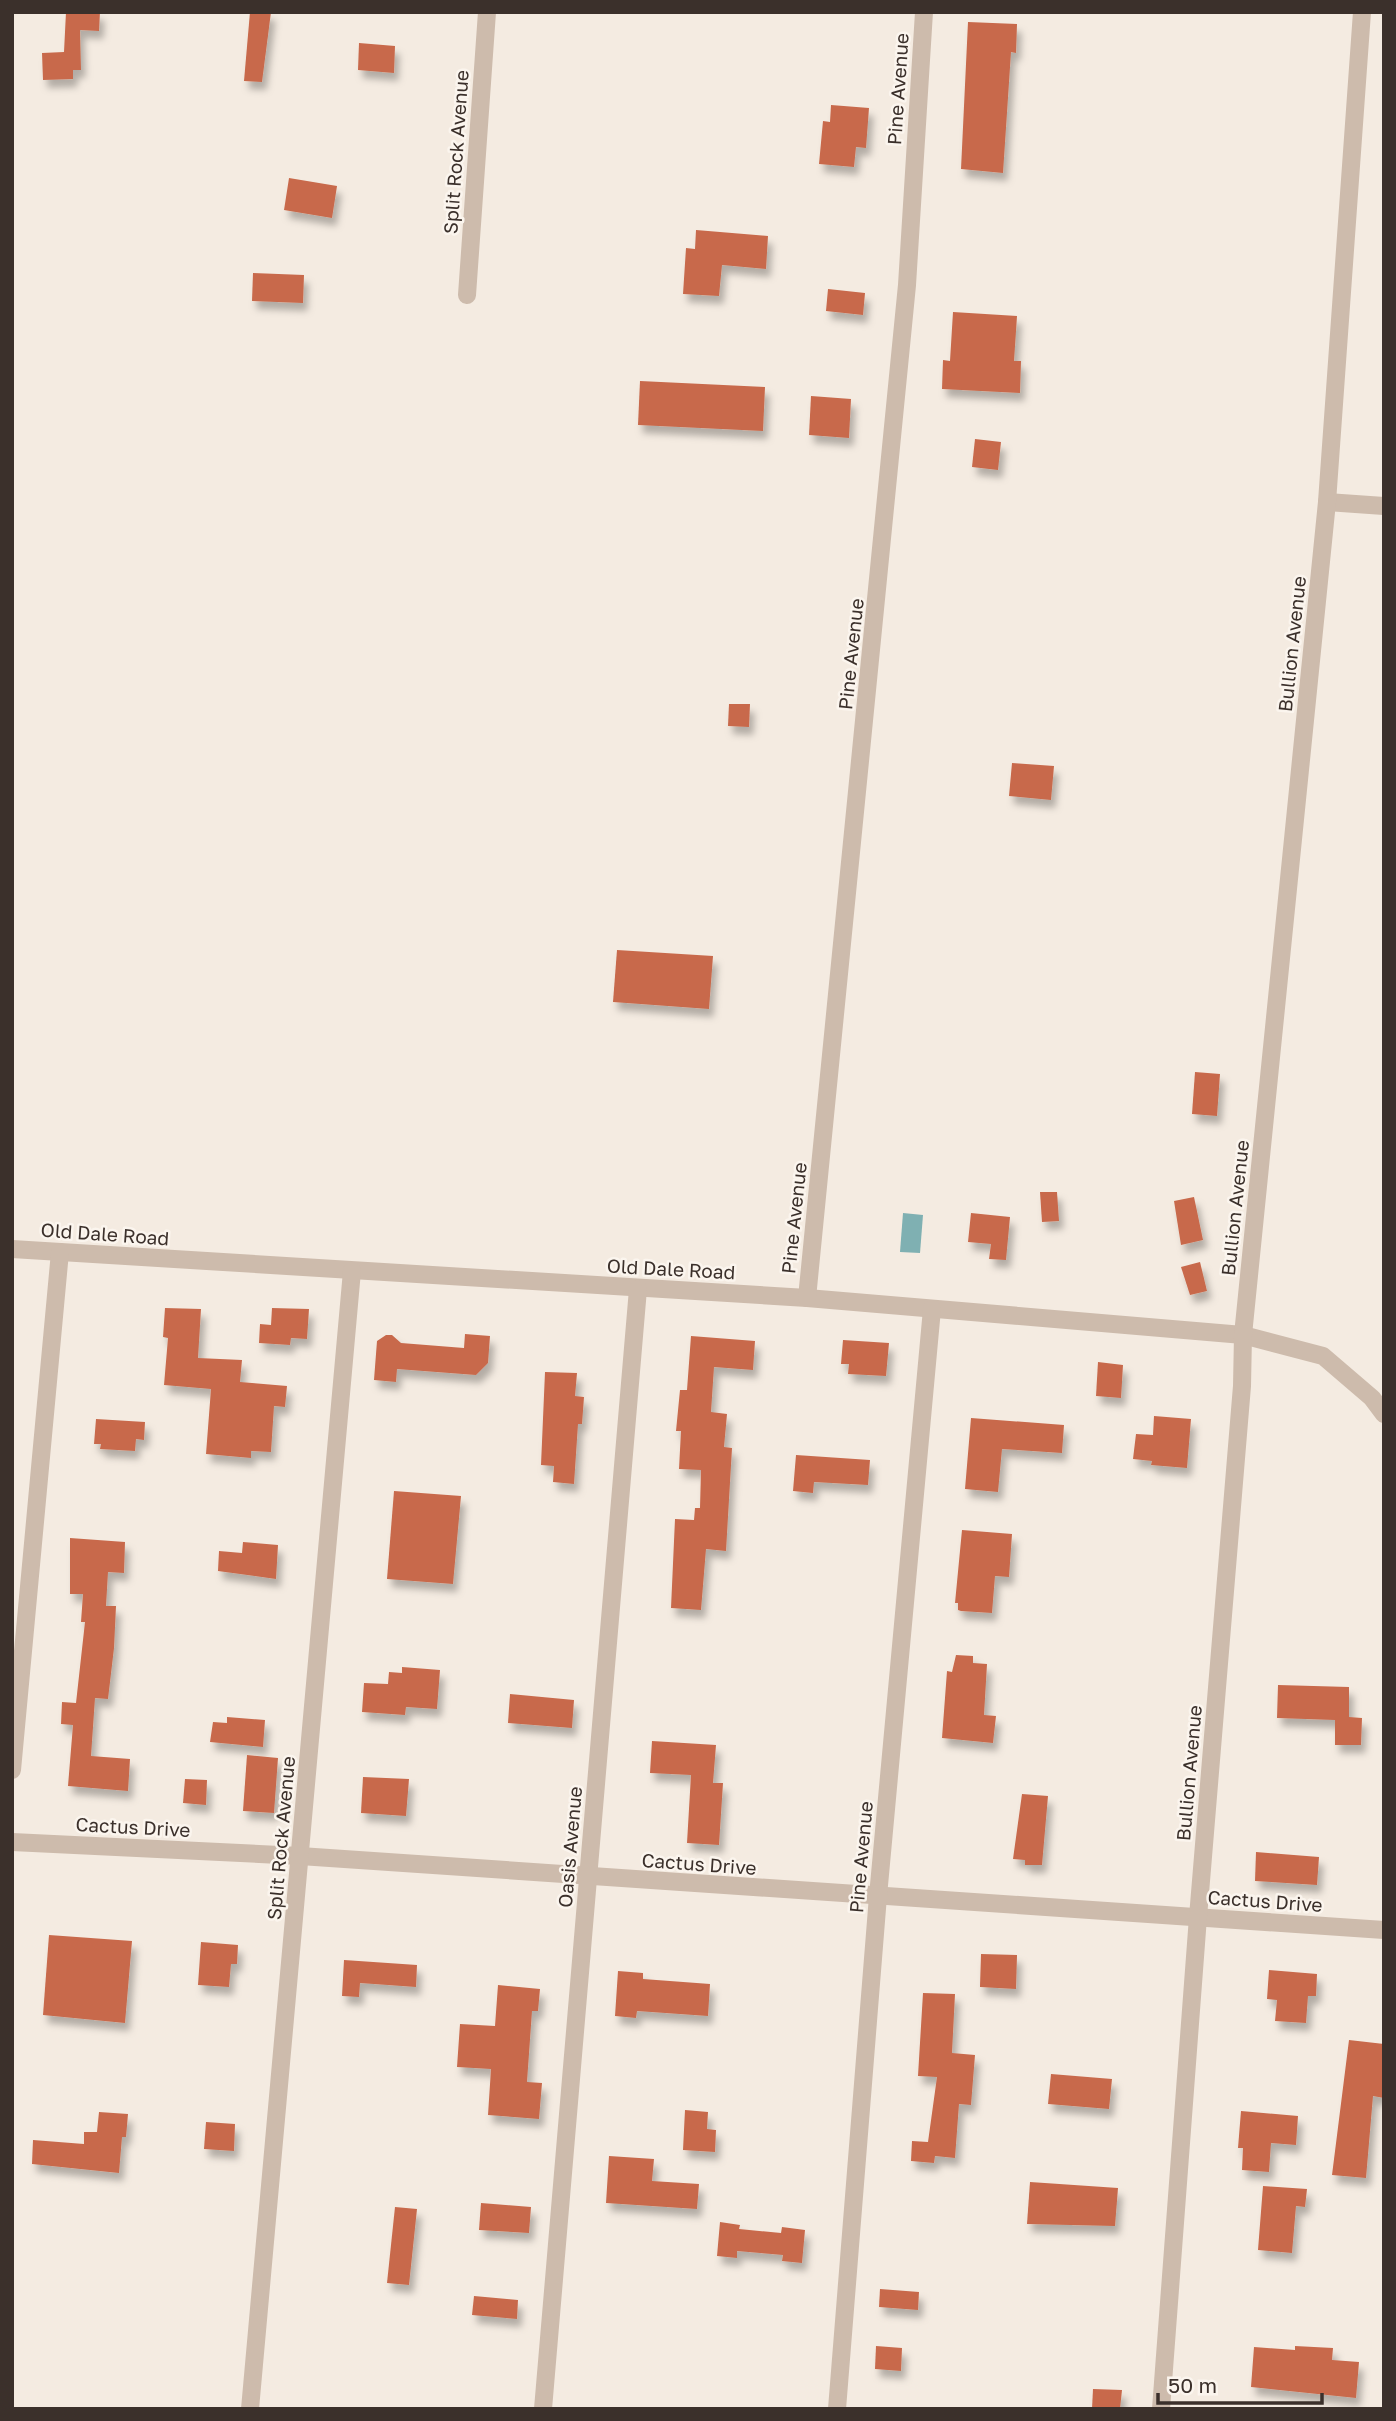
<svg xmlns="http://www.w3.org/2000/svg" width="1396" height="2421" viewBox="0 0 1396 2421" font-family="'Golos Text',sans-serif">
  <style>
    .water { fill: #7fb0b2 }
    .building { fill: #c8694b; filter: url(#shadow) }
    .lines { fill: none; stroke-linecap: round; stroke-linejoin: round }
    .street { stroke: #cdbbac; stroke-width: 18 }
    .labels { text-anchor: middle; stroke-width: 5; stroke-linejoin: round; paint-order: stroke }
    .street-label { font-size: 19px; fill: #3b302b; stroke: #fbf5ee }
  </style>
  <defs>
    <filter id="shadow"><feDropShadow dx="4.5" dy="8" stdDeviation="3.5" flood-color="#0004"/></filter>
  </defs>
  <rect width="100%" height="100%" fill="#f4ebe1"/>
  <polygon class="water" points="903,1213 923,1215 920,1253 900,1252"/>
  <g class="building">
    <polygon points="66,12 100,12 99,31 80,30 81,70 73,70 73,79 43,80 42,53 64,52"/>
    <polygon points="250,12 271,12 262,82 244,81"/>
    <polygon points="968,22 1017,24 1016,53 1011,52 1003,173 961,169"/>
    <polygon points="359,43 395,46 394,73 358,70"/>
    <polygon points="831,105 869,108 866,148 856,147 854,167 819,164 823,121 830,122"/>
    <polygon points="289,178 337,186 332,218 284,210"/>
    <polygon points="696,230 768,236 766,269 722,265 719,296 683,294 686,248 695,249"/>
    <polygon points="253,273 304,275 303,303 252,301"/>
    <polygon points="828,289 865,293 863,315 826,311"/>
    <polygon points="953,312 1017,316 1014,361 1021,361 1020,393 942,389 943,360 950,361"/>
    <polygon points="640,381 765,387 763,431 638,425"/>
    <polygon points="811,396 851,399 849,438 809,435"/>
    <polygon points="975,439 1001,442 998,470 972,467"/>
    <polygon points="729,704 750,704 749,727 728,726"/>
    <polygon points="1012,763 1054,766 1051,800 1009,796"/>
    <polygon points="617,950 713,956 709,1009 613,1002"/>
    <polygon points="1195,1072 1220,1074 1217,1116 1192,1114"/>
    <polygon points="1040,1192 1057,1192 1059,1221 1042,1222"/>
    <polygon points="1194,1197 1203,1240 1181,1245 1174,1201"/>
    <polygon points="971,1213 1010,1217 1006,1260 989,1259 991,1244 968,1242"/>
    <polygon points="1200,1262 1207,1291 1190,1295 1181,1267"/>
    <polygon points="165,1308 201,1309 198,1358 242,1360 240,1382 287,1386 285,1407 274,1406 271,1452 251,1451 251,1458 206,1454 211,1389 164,1385 168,1338 163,1337"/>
    <polygon points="272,1308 309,1309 307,1339 291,1338 290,1345 259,1343 260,1324 271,1325"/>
    <polygon points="465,1334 490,1336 488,1363 476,1375 397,1369 396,1382 374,1380 377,1341 386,1335 392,1335 401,1343 464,1348"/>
    <polygon points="691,1336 755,1341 753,1370 714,1367 711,1412 727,1414 724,1447 732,1448 726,1551 706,1549 701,1610 671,1608 675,1519 694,1520 695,1508 700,1508 701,1470 679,1469 681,1431 676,1431 680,1390 687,1390"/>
    <polygon points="843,1340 889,1343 886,1376 848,1374 849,1364 841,1364"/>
    <polygon points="1098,1362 1123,1365 1121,1398 1096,1396"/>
    <polygon points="545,1372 577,1373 575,1396 584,1397 582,1424 578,1424 574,1484 553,1482 554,1466 541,1465"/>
    <polygon points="1154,1416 1191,1419 1187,1468 1151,1465 1152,1461 1133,1459 1136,1434 1153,1435"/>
    <polygon points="971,1418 1064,1425 1062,1453 1002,1449 998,1492 965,1489"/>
    <polygon points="96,1419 145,1422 144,1440 136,1439 135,1451 100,1449 101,1444 94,1444"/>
    <polygon points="796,1455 870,1460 868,1485 814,1482 813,1493 793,1491"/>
    <polygon points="394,1491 461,1496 453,1584 387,1579"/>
    <polygon points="962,1530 1012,1534 1009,1577 995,1576 992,1613 961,1611 958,1610 958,1603 955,1603"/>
    <polygon points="70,1538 125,1542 124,1573 108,1572 106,1606 116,1606 114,1648 108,1699 95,1698 91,1756 130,1759 128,1791 68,1786 73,1725 61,1724 62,1702 76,1703 85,1622 81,1622 83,1594 70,1594"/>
    <polygon points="243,1542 278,1545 276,1579 218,1571 219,1551 242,1553"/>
    <polygon points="956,1655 973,1656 973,1663 987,1664 984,1715 996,1716 993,1743 942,1738 947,1671 952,1672"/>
    <polygon points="402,1667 440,1670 437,1709 406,1707 405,1715 362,1712 364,1683 388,1684 389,1672 402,1673"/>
    <polygon points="1278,1685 1349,1687 1349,1717 1362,1718 1361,1745 1335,1745 1335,1720 1277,1718"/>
    <polygon points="510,1694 574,1700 572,1728 508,1723"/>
    <polygon points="227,1717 265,1720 263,1747 210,1742 213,1722 227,1723"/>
    <polygon points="652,1741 716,1745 713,1783 723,1783 719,1845 687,1843 691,1775 650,1773"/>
    <polygon points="247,1755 278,1758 274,1813 243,1811"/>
    <polygon points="363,1777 409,1779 406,1816 361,1813"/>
    <polygon points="185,1779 207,1780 206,1805 183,1803"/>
    <polygon points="1022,1794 1048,1796 1042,1865 1025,1865 1025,1860 1013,1859"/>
    <polygon points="1256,1852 1319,1857 1317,1885 1255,1881"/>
    <polygon points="49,1935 132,1941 125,2023 43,2015"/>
    <polygon points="201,1942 238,1945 237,1964 231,1964 229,1987 198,1985"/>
    <polygon points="981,1954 1017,1955 1016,1989 980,1987"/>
    <polygon points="344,1960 417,1965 416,1987 360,1983 359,1997 342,1996"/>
    <polygon points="1269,1970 1317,1974 1316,1996 1308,1996 1306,2023 1275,2021 1277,2000 1267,1999"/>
    <polygon points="618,1971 643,1973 643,1979 710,1984 708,2016 637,2011 636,2018 615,2016"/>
    <polygon points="498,1985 540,1989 538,2011 532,2011 527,2082 542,2083 539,2119 488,2115 491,2069 457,2067 460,2024 495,2026"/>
    <polygon points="923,1993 955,1994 952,2053 975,2055 971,2105 959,2104 955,2158 935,2156 934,2163 911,2161 912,2141 928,2142 937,2077 918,2076"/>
    <polygon points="1349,2040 1384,2044 1384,2098 1373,2096 1366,2178 1332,2175"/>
    <polygon points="1051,2074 1112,2079 1109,2109 1048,2104"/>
    <polygon points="685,2110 708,2112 707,2129 716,2130 715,2152 683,2150"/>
    <polygon points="1241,2111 1298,2116 1296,2145 1271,2143 1269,2172 1242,2170 1243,2148 1238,2148"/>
    <polygon points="99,2112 128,2114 126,2137 122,2137 119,2173 32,2164 33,2140 84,2144 84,2132 97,2132"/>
    <polygon points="206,2122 235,2124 234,2151 204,2149"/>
    <polygon points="609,2156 654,2159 652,2181 699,2184 697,2209 606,2203"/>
    <polygon points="1030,2182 1118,2188 1115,2226 1027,2224"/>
    <polygon points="1263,2186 1307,2189 1305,2207 1296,2206 1292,2253 1258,2250"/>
    <polygon points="481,2203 531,2207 529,2233 479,2230"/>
    <polygon points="395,2207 417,2209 409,2285 387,2283"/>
    <polygon points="720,2222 740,2225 739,2229 781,2233 782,2227 805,2230 802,2263 782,2261 783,2255 737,2251 737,2258 717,2256"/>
    <polygon points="880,2289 919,2292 918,2310 879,2307"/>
    <polygon points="474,2296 518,2300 517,2319 472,2315"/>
    <polygon points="876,2346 902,2348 901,2371 875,2369"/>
    <polygon points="1295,2346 1333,2348 1332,2360 1359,2362 1356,2398 1251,2387 1254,2347 1295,2350"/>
    <polygon points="1093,2389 1122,2390 1120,2409 1092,2409"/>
  </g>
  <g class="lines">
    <g class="street">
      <polyline points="467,295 487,12"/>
      <polyline points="1327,502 1384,506"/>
      <polyline points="12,1249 807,1298 1243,1335 1323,1356 1372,1398 1384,1414"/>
      <polyline points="807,1298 907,285 924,12"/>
      <polyline points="12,1770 60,1252"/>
      <polyline points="12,1842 300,1856 1384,1930"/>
      <polyline points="250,2409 352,1271"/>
      <polyline points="543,2409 638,1289"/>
      <polyline points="837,2409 878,1896 932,1309"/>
      <polyline points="1161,2409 1198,1917 1242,1386 1243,1335 1327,502 1362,12"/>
    </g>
  </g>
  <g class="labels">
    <g class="street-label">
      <text transform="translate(898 89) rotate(-86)" y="7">Pine Avenue</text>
      <text transform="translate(456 152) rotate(-86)" y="7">Split Rock Avenue</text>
      <text transform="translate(1292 644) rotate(-84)" y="7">Bullion Avenue</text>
      <text transform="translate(851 654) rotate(-84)" y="7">Pine Avenue</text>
      <text transform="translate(1235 1208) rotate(-84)" y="7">Bullion Avenue</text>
      <text transform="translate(794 1218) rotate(-84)" y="7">Pine Avenue</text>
      <text transform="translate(105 1234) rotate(4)" y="7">Old Dale Road</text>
      <text transform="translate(671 1269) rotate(3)" y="7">Old Dale Road</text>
      <text transform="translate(1189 1773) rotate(-85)" y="7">Bullion Avenue</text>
      <text transform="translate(133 1827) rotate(3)" y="7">Cactus Drive</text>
      <text transform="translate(281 1838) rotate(-85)" y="7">Split Rock Avenue</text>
      <text transform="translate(570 1847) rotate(-85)" y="7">Oasis Avenue</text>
      <text transform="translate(861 1857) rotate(-85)" y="7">Pine Avenue</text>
      <text transform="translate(699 1864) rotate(4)" y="7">Cactus Drive</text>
      <text transform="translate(1265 1901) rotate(4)" y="7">Cactus Drive</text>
    </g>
  </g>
  <rect width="1396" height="2421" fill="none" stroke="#3b302b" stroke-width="28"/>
  <path d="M1158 2393v10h164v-10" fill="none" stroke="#3b302b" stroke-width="3.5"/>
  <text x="1168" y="2393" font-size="21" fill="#3b302b" stroke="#fbf5ee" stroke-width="5" paint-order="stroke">50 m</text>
</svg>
